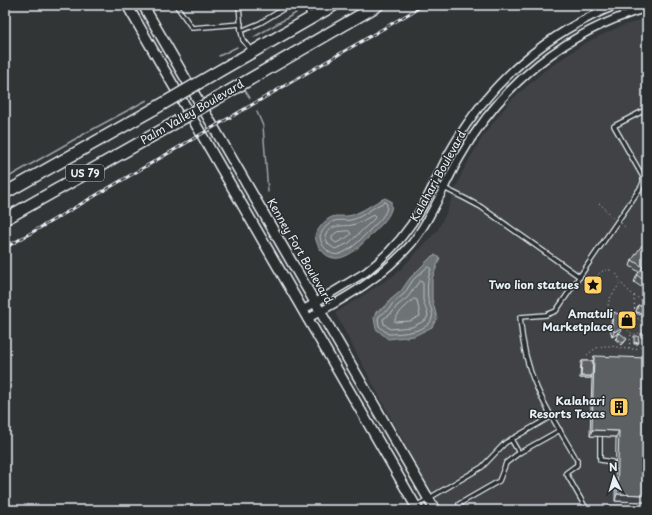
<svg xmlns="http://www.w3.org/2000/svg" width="652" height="515" viewBox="0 0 652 515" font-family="'Playpen Sans',sans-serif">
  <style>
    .built { fill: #3f4244 }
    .water { fill: #6e7376; stroke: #9fa5aa }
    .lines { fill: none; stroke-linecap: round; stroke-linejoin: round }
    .shore { stroke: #b7bfc4; stroke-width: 1 }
    .stream { stroke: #9fa5aa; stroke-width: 1.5 }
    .service-casing { stroke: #e8f1f8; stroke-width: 6 }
    .minor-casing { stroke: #e8f1f8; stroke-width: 10 }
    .secondary-casing { stroke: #e8f1f8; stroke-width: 12 }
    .trunk-casing { stroke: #e8f1f8; stroke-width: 14 }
    .path { stroke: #e8f1f8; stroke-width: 1; stroke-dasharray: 1 3; stroke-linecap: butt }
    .service { stroke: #2a2d2e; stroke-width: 3.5 }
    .minor { stroke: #2a2d2e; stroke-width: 7 }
    .secondary { stroke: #2a2d2e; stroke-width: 9 }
    .trunk { stroke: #2a2d2e; stroke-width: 11 }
    .rail-casing { stroke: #e8f1f8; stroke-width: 3 }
    .rail { stroke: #2a2d2e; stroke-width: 1.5; stroke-dasharray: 4.5; stroke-linecap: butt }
    .trunk-bridge-casing { stroke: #e8f1f8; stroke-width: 14; stroke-linecap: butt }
    .trunk-bridge { stroke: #2a2d2e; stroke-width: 11 }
    .wall { fill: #4f5355; stroke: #e8f1f8 }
    .shaded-wall { fill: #404345; stroke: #e8f1f8 }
    .building { fill: #5c6063; stroke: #e8f1f8 }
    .labels { text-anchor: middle; stroke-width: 3; stroke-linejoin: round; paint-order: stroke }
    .shield { fill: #2a2d2e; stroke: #afb6bb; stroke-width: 1 }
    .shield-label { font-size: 10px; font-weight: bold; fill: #e8f1f8 }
    .street-label { font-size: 11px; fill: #e8f1f8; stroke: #2a2d2e }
    .poi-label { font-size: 11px; font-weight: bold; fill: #e8f1f8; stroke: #2a2d2e; text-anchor: end }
  </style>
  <rect width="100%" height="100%" fill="#323536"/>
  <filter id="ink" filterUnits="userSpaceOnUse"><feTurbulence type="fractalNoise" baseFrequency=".025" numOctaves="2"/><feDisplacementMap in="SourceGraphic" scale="8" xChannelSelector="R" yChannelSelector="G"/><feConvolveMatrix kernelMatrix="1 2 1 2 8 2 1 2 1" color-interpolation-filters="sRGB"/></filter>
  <g filter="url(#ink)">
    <polygon class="built" points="647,18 647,510 440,510 335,313 396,274 437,231 447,211 462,172 483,136 511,100 544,71 585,43 619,27"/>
    <g class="water">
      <path d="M 385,198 L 391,201 C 391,204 392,208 391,210 C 388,219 380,226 374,232 C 362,244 342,268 325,254 C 319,249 316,243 315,235 C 319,228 326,217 336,216 C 343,216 350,217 357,213 C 367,209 375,202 385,198 Z"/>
      <polygon points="435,255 440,258 432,279 432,299 437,318 432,327 414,336 388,339 376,329 374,318 376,312 386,306 390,300 401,291 410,278 432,256"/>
    </g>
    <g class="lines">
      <g class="shore">
        <path d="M 385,202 L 387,204 C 388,215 376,223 369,231 C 361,239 341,262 329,252 C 323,247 321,243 320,236 C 323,229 326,226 332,222 C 337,219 345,221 351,220 C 364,217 373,206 385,202 Z"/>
        <path d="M 373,215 L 375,217 L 374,219 L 349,243 L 335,249 L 328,244 L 325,236 C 332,223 340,227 352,225 C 360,223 366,219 373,215 Z"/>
        <polygon points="349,231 351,234 346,238 336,243 332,240 332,236 337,232"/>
        <path d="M 428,267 L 431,269 C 427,278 427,290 428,300 C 429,305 434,312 432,318 C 429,332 400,334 388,334 L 379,326 L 378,319 L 379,316 L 389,309 L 393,303 L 404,294 L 413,280 Z"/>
        <polygon points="420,281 423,283 423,300 428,315 426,320 412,327 390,329 384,324 383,319 392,313 397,306 407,298"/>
        <polygon points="414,299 417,300 420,316 410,321 395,322 395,319 401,311"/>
      </g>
      <g class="stream">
        <polyline points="254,37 296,13"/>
        <polyline points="219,56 237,47"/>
        <polyline points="244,89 250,98"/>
        <polyline points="257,112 263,126 268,192"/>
        <polyline points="5,179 84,134 147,100"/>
      </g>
      <defs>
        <g id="service">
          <polyline points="176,5 192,28 241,24"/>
          <polyline points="239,5 241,31"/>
          <polyline points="304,5 311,17"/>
          <polyline points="251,50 243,40 241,31 260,23 290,5"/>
          <polyline points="434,183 466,199 481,207 580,277"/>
          <polyline points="600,437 600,460 612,462"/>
          <polyline points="511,439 519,453 560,430"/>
          <polyline points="409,510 482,467 505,443 552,416"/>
          <polyline points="462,510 459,504 499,481 506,463 519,453"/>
          <path d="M 587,510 L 566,473 L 577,465 L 577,460 C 564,437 548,413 537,388 C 527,366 522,342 520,317 L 546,315 L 556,311 L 641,187 L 643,182 L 643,177 L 614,126 L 647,109"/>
          <polyline points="611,510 611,508 647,509"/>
        </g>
        <g id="minor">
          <path d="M 303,310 L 366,272 C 388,255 407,233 421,209 C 433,188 441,166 453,146 C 490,82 547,32 617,5"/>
          <path d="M 307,319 C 347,297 382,278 412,243 C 432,217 443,187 459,159 C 500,85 566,31 647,8"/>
        </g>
        <g id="secondary">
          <polyline points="127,5 418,510"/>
          <polyline points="143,5 435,510"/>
        </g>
        <g id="trunk">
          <polyline points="214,74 334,5"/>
          <polyline points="240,85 378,5"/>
          <polyline points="5,193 154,109"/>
          <polyline points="5,219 166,128"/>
        </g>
      </defs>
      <use href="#service" class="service-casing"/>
      <use href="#minor" class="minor-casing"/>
      <use href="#secondary" class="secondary-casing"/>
      <use href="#trunk" class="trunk-casing"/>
      <g class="path">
        <path d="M 599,203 C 605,208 608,214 613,218"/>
        <polyline points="621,223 625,227"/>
        <path d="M 588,282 L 590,284 C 596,276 605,264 615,273 C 619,276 619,280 622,284 C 629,292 637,299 647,302"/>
        <polyline points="634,296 635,319"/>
        <path d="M 613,316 C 601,303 614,294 620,283"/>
        <circle cx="635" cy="326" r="8"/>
        <polyline points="621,320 628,323"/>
        <polyline points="642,324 647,323"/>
        <polyline points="629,348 631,334"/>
        <path d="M 587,355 C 591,352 595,348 600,347 C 618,342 628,357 647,343"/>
      </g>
      <use href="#service" class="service"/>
      <use href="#minor" class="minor"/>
      <use href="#secondary" class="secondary"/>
      <use href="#trunk" class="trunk"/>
      <defs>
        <polyline id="rail" points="5,248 424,5"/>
      </defs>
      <use href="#rail" class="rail-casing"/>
      <use href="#rail" class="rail"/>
      <defs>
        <g id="trunk-bridge">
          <polyline points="154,109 214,74"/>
          <polyline points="166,128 240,85"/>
        </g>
      </defs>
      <use href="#trunk-bridge" class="trunk-bridge-casing"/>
      <use href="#trunk-bridge" class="trunk-bridge"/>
    </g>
    <g class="wall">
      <polygon points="647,248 647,291 634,282 637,275 639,272 630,266 632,260"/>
      <polygon points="638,305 643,307 640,315 636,313"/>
      <polygon points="614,312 621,320 621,331 612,337 610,328 612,317"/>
      <polygon points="643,315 647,319 645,320 642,317"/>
      <polygon points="641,334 647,335 647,339 645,341 640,336"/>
      <polygon points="616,338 627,339 622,345 615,339"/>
      <polygon points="594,356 647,502 615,501 616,437 590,436 592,377 591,378 580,378 581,362 582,361 593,361"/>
    </g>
    <g class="shaded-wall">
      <polygon points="623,327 621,331 612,337 614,332"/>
      <polygon points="639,342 638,344 634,344 634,343"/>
      <polygon points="581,376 592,376 591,378 580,378"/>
      <polygon points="592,430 619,431 616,437 590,436"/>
      <polygon points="617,494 647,495 647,502 615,501"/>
    </g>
    <g class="building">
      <polygon points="642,245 647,248 647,283 637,275 643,267 632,260"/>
      <polygon points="638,305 643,307 641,313 636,312"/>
      <polygon points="614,312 622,316 621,320 623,327 614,332 612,323"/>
      <polygon points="631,312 634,316 627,320 626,315"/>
      <polygon points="647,312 647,317 646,319 643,315"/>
      <polygon points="644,331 647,335 647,338 645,339 641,334"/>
      <polygon points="620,333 627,339 623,343 616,338"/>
      <polygon points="634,336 638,336 639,342 634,343"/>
      <polygon points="594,356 647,358 647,495 617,494 619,431 592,430"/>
      <polygon points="582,361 593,361 592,376 581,376"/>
    </g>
  </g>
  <defs>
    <symbol id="sight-square" viewBox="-11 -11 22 22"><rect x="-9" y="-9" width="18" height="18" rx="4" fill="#ffd166" stroke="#2a2d2e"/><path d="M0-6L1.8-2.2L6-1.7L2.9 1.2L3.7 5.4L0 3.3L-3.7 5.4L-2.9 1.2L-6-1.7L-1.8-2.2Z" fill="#111"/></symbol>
    <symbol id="shop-square" viewBox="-11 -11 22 22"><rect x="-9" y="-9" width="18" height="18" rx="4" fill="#ffd166" stroke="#2a2d2e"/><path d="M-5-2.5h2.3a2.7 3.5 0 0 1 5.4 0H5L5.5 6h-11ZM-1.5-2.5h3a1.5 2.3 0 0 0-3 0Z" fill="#111"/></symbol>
    <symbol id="building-square" viewBox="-11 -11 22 22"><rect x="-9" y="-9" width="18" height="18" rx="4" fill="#ffd166" stroke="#2a2d2e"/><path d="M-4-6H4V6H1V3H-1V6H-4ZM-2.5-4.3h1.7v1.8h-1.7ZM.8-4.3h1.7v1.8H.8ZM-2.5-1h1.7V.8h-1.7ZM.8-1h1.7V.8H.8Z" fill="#111"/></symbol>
  </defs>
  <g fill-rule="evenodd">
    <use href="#sight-square" x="582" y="274" width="22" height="22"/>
    <use href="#shop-square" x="616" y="309" width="22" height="22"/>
    <use href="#building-square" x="608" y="396" width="22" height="22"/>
  </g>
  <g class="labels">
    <rect class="shield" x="66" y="165" width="38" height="16" rx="3"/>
    <g class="shield-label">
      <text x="85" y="177">US 79</text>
    </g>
    <g class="street-label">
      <text transform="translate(192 112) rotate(-30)" y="4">Palm Valley Boulevard</text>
      <text transform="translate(438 176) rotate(-61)" y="4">Kalahari Boulevard</text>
      <text transform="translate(300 251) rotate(60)" y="4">Kenney Fort Boulevard</text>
    </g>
    <g class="poi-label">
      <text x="579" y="289">Two lion statues</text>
      <text x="613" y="318">Amatuli<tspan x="613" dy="13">Marketplace</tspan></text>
      <text x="605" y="405">Kalahari<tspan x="605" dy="13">Resorts Texas</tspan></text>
    </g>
  </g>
  <rect width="652" height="515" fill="none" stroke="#2a2d2e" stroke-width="20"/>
  <rect x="10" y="10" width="632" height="495" fill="none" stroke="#e8f1f8" stroke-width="1.5" filter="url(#ink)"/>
  <g transform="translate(614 477) rotate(355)" stroke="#2a2d2e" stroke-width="3" paint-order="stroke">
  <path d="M0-3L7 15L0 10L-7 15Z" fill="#e8f1f8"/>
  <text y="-6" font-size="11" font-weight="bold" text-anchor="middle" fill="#e8f1f8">N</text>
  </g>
</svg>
